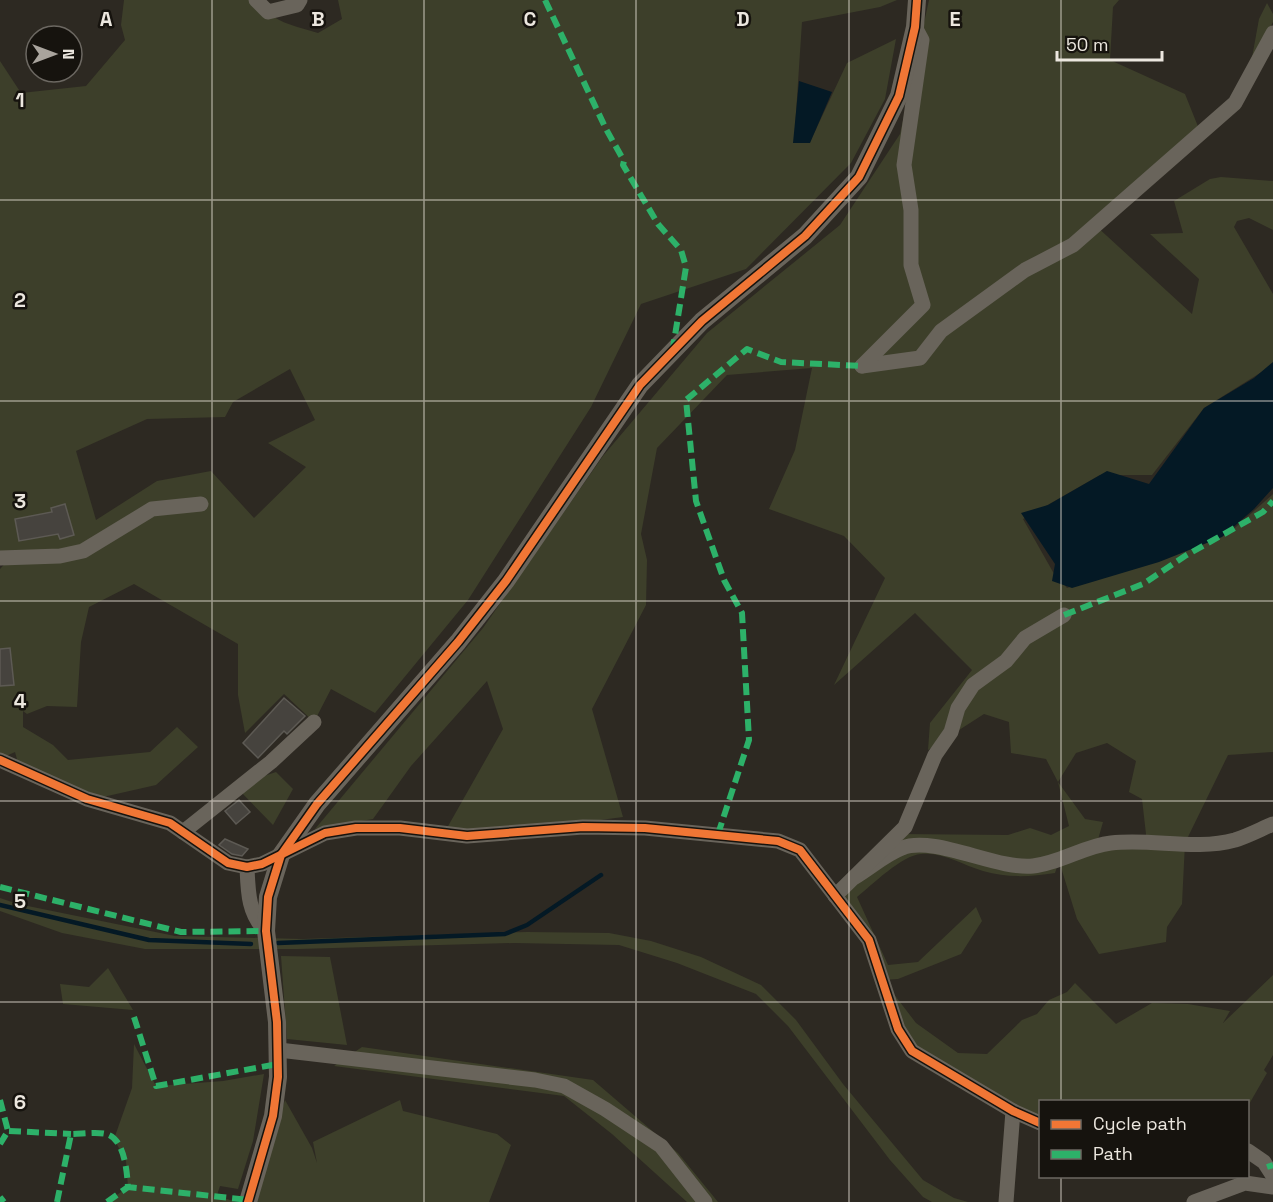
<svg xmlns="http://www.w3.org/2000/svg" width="1273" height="1202" viewBox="0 0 1273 1202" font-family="'Space Grotesk',sans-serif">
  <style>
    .green { fill: #3d3f2a; fill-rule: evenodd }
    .water { fill: #041925 }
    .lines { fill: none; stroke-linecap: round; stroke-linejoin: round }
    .stream { stroke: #041925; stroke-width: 4.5 }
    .building { fill: #46433e; stroke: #5d5a54; stroke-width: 1.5 }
    .minor { stroke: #69645b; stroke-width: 15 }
    .tertiary { stroke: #69645b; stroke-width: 18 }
    .quiet { stroke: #2db169; stroke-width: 6; stroke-dasharray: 12 6; stroke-linecap: butt }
    .cycleway-casing { stroke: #16130e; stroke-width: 11 }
    .cycleway { stroke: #f07635; stroke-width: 8 }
    .grid { fill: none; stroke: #ece7df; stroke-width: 1.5; stroke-opacity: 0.55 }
    .grid-label { font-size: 20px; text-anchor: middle; font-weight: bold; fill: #ece7df; stroke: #16130e; stroke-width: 5; stroke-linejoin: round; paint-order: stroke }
  </style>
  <rect width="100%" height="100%" fill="#2d2922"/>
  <g class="green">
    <path d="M 124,0 L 258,0 C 269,22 296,26 318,33 L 342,19 L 338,0 L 897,0 L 880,7 L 802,22 L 794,143 L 810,142 L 847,63 L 896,39 L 885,99 L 851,163 L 746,269 L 641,304 L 591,407 L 468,600 L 375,713 L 331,689 L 314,722 L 284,694 L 245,733 L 238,695 L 238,644 L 134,584 L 89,607 L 81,642 L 77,707 L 47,706 L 27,714 L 23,711 L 23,727 L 53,745 L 68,760 L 150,752 L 177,727 L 198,747 L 156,785 L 103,797 L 53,780 L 18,763 L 15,752 L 4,757 L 0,755 L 0,569 L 11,557 L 0,557 L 0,61 L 21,93 L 86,86 L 125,40 L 121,25 ZM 290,369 L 315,420 L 268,443 L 306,467 L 254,518 L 211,471 L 157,481 L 96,520 L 76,451 L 147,419 L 225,417 L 233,402 Z"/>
    <path d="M 929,0 L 1119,0 L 1113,7 L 1110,60 L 1185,94 L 1203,139 L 1095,225 L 1192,314 L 1199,279 L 1150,234 L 1183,233 L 1174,201 L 1210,179 L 1221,177 L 1273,181 L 1273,230 L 1249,218 L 1237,221 L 1234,227 L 1273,294 L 1273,365 L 1204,408 L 1152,475 L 1100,475 L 1023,519 L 1053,572 L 1067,588 L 1228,534 L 1273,494 L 1273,752 L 1228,755 L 1185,843 L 1182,904 L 1167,927 L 1166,942 L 1099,954 L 1077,919 L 1059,861 L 1055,873 C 1029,877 1008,878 983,871 C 962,865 944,852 921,854 C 902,855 872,885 857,897 L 888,965 L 918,962 L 976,907 L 982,921 L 961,954 L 898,979 L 882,980 L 838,894 L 898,834 L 1008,835 L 1030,828 L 1051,835 L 1069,826 L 1058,782 L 1046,759 L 1011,753 L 1009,722 L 984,714 L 928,750 L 930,723 L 972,670 L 915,613 L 834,685 L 885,578 L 844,536 L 769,509 L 795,450 L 812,368 L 727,375 L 657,448 L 641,534 L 647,560 L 646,605 L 592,709 L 623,817 L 503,833 L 447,828 L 503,729 L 487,681 L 411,766 L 373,819 L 315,829 L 483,628 L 603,456 L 707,333 L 840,225 L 900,134 ZM 1107,743 L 1136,761 L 1129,792 L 1142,799 L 1147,843 L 1097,843 L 1103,822 L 1085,819 L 1058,782 L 1076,753 Z"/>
    <polygon points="1267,3 1273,14 1273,22 1251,63 1259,19"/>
    <polygon points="276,772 293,789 273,825 239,790 255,779"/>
    <polygon points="0,898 18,904 175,936 302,939 527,932 609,933 651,941 701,957 761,985 796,1020 843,1084 923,1180 954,1198 968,1202 932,1202 923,1197 890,1160 788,1026 756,994 677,963 619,945 514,943 298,949 145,949 62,933 0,911"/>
    <polygon points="281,956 330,957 347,1045 287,1039"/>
    <polygon points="108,968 133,1010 63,1004 60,984 89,987"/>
    <polygon points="1273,975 1273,1055 1264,1070 1267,1073 1248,1106 1248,1102 1040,1102 1040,1120 924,1056 900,1027 890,989 916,1023 958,1053 987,1054 1022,1020 1037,1014 1049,1000 1067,992 1075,983 1116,1024 1152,1003 1188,1004 1230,1011 1223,1023"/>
    <polygon points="134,1044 156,1086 223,1081 264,1074 253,1141 238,1189 220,1186 217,1195 235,1202 107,1202 128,1187 126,1161 114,1139 132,1088"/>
    <polygon points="362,1047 593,1080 678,1153 718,1202 687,1202 612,1134 564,1096 334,1066"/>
    <polygon points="285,1100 312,1148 317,1163 313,1142 400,1100 403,1111 497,1134 511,1145 489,1202 252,1202"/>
  </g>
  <g class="water">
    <polygon points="799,81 832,92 810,143 793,143"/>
    <polygon points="1273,362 1273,488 1254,509 1222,537 1159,562 1072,588 1052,581 1055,564 1021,513 1048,505 1107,471 1149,484 1204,408 1254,378"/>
  </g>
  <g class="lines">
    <g class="stream">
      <polyline points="0,905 149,940 251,944"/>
      <polyline points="278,943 505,934 527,925 601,875"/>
    </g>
  </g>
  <g class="building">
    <polygon points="65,504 74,535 60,539 58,534 19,541 15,519 52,512 51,508"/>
    <polygon points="10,648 14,685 0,686 0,649"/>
    <polygon points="284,698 305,716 287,734 284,731 258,758 243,743"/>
    <polygon points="239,800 250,812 236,824 225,811"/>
    <polygon points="225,839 248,849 242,856 232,854 219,845"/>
  </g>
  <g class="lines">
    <g class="minor">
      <polyline points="256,0 268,12 297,5 300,0"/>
      <polyline points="862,366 920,358 941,331 1025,270 1073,245 1235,103 1273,33"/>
      <polyline points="862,366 923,305 911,265 911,210 904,165 922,40 915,27"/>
      <polyline points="0,558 60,556 83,551 152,509 201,504"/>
      <polyline points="0,760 87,799 170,823 228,863 247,867 262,864 325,833 356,828 400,828 467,836 583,827 645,828 778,841 800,850 869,940 898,1029 912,1051 1013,1111 1040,1123"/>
      <polyline points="183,832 271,762 314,722"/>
      <path d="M 247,867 C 248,891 248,914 266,931"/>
      <path d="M 855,877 C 870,868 886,854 902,848 C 934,835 997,870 1033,866 C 1061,863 1084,846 1111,843 C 1152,838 1195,851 1235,840 C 1248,836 1261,829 1273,824"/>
      <polyline points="835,896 905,827 935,755 951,732 958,708 973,685 1006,661 1025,638 1064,615"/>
      <polyline points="279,1050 535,1080 564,1086 605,1109 661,1146 705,1202"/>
      <polyline points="1248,1151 1264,1162 1273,1176"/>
      <polyline points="1006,1202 1013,1111"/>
      <polyline points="1194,1202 1245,1183 1273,1187"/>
    </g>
    <polyline class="tertiary" points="248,1202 273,1116 278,1077 277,1022 266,931 268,897 281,855 317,804 458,642 506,581 640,385 702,321 805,236 859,177 899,96 915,27 917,0"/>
    <g class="quiet">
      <polyline points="545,0 606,129 624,161 623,165 658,224 681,250 686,267 673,348"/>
      <polyline points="1064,615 1143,584 1185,556 1263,512 1273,501"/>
      <polyline points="718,834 749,740 742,613 724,580 696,501 686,400 747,349 781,362 862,366"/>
      <polyline points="0,887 181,932 266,931"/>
      <polyline points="134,1017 156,1086 278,1064"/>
      <polyline points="0,1100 8,1131 0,1144"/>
      <polyline points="9,1131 71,1134"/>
      <polyline points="1267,1167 1273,1165"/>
      <polyline points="0,1197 4,1202"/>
      <path d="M 57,1202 L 71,1134 C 82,1134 100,1131 109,1135 C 125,1142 127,1173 128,1187 L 249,1200"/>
      <polyline points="107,1202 128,1187"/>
    </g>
    <defs>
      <g id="cycleway">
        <polyline points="0,760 87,799 170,823 228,863 247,867 262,864 325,833 356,828 400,828 467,836 583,827 645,828 778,841 800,850 869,940 898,1029 912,1051 1013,1111 1040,1123"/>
        <polyline points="248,1202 273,1116 278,1077 277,1022 266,931 268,897 281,855 317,804 458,642 506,581 640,385 702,321 805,236 859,177 899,96 915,27 917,0"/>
      </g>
    </defs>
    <use href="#cycleway" class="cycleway-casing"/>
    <use href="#cycleway" class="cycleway"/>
  </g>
  <path class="grid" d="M 212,0 L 212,1202M 424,0 L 424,1202M 636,0 L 636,1202M 849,0 L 849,1202M 1061,0 L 1061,1102M 0,200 L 1273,200M 0,401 L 1273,401M 0,601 L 1273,601M 0,801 L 1273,801M 0,1002 L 1273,1002M 1061,1176 L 1061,1202"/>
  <g class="grid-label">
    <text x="106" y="26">A</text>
    <text x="318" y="26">B</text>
    <text x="530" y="26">C</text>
    <text x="743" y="26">D</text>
    <text x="955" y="26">E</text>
    <text x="20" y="107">1</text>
    <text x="20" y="307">2</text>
    <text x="20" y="508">3</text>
    <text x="20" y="708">4</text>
    <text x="20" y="908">5</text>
    <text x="20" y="1109">6</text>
  </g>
  <rect x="1039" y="1100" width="210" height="78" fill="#16130e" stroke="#6c6862" stroke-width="1.5"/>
  <rect x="1051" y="1120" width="30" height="9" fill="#f07635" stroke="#6c6862" stroke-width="1.5"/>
  <text x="1093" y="1130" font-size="18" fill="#ece7df">Cycle path</text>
  <rect x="1051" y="1150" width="30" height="9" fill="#2db169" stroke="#6c6862" stroke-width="1.5"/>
  <text x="1093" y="1160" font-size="18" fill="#ece7df">Path</text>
  <g transform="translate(54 54) rotate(90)"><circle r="28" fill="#16130e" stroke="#6c6862" stroke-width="1.5"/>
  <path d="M0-4.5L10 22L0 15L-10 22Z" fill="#a9a49d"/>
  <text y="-9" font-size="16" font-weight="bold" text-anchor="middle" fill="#ece7df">N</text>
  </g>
  <path d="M1057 51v9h105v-9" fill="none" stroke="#ece7df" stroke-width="3"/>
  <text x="1066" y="51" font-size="18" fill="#ece7df" stroke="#16130e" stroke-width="4.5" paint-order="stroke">50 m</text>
</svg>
